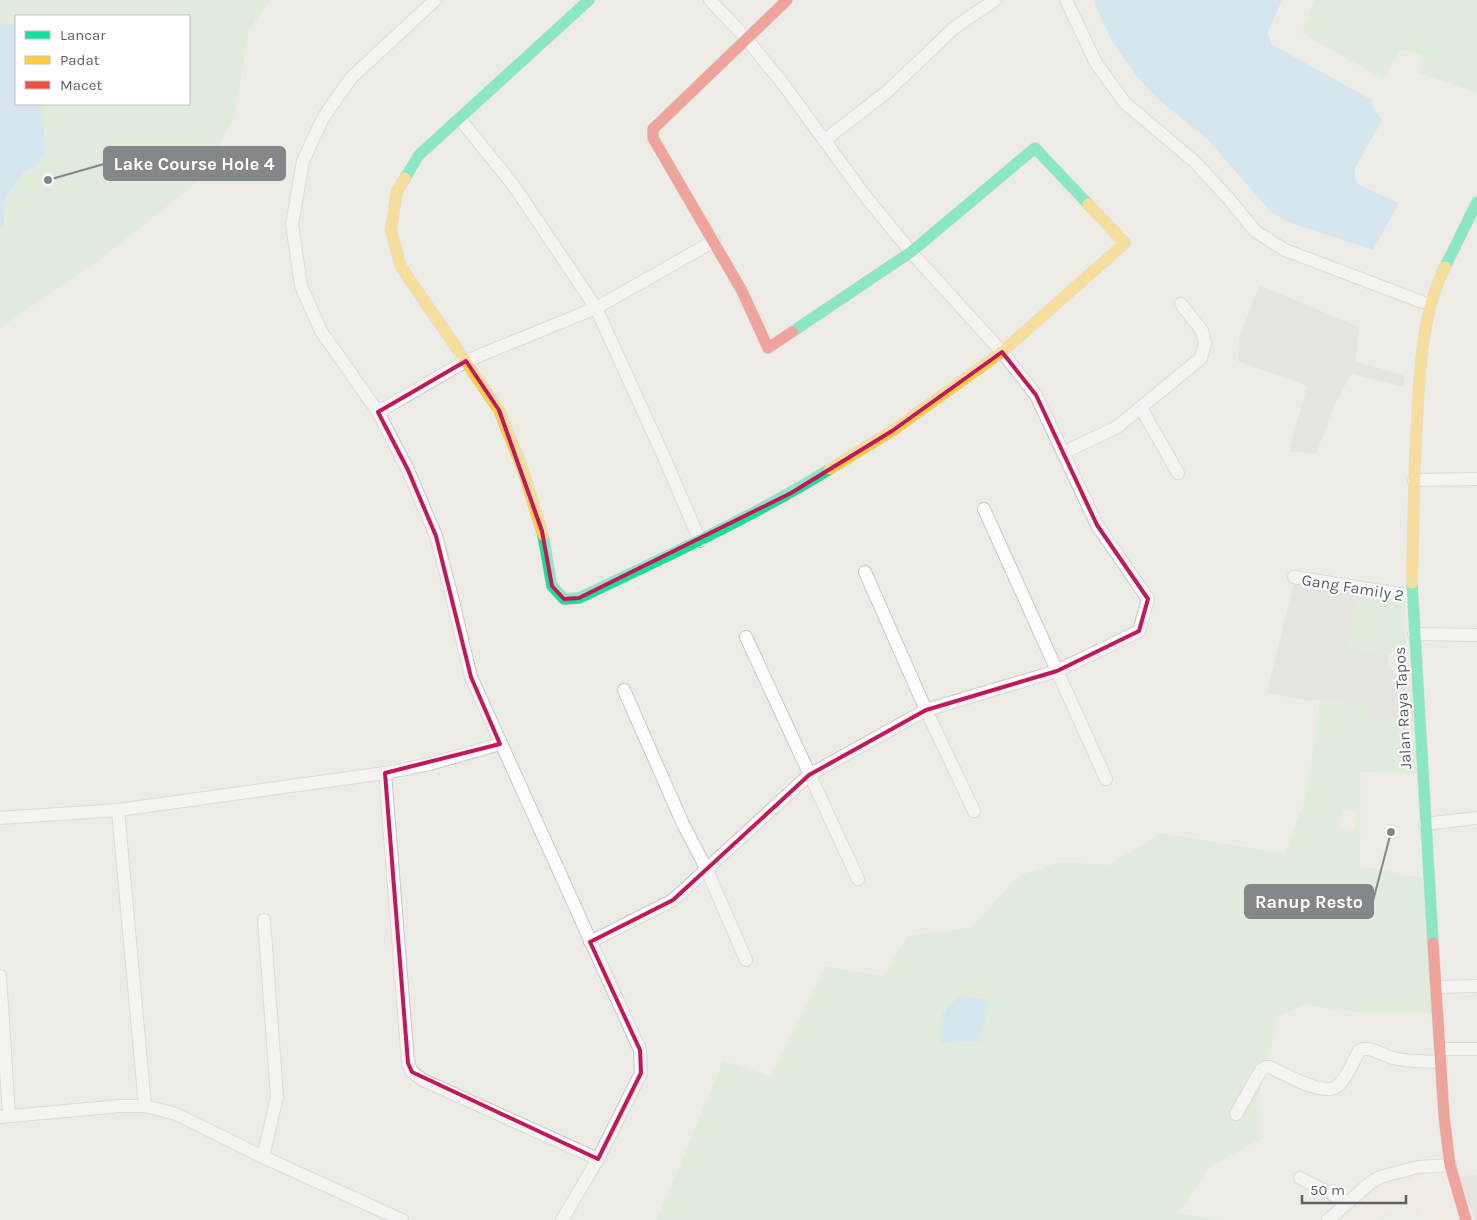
<svg xmlns="http://www.w3.org/2000/svg" width="1477" height="1220" viewBox="0 0 1477 1220" font-family="Karla,sans-serif">
  <style>
    .commercial { fill: #f6f0de }
    .industrial { fill: #dddcd7 }
    .green { fill: #d3eacf; fill-rule: evenodd }
    .water { fill: #b9def8 }
    .lines { fill: none; stroke-linecap: round; stroke-linejoin: round }
    .street-casing { stroke: #c8c8c7; stroke-width: 14 }
    .fast-casing { stroke: #c8c9c8; stroke-width: 12 }
    .slow-casing { stroke: #c8c9c8; stroke-width: 12 }
    .jam-casing { stroke: #c8c9c8; stroke-width: 12 }
    .street { stroke: #fcfcfb; stroke-width: 12 }
    .fast { stroke: #16e098; stroke-width: 11 }
    .slow { stroke: #ffcf43; stroke-width: 11 }
    .jam { stroke: #f24e42; stroke-width: 11 }
    .marked { fill: none; stroke: #c2185b; stroke-width: 4; stroke-linejoin: round }
    .labels { text-anchor: middle; stroke-width: 4; stroke-linejoin: round; paint-order: stroke }
    .street-label { font-size: 16px; fill: #5b6065; stroke: #fff }
    .leader { fill: none; stroke: #848789; stroke-width: 2 }
    .callout-dot { fill: #848789; stroke: #fff; stroke-width: 2 }
    .callout { fill: #848789; stroke: #848789; stroke-width: 2 }
    .callout-label { font-size: 18px; text-anchor: middle; font-weight: bold; fill: #fff }
  </style>
  <rect width="100%" height="100%" fill="#ecebe6"/>
  <polygon class="commercial" points="1430,1176 1453,1220 1427,1220 1409,1196 1377,1220 1345,1220 1380,1187"/>
  <g class="industrial">
    <polygon points="1259,285 1359,327 1356,361 1405,376 1404,387 1352,374 1338,397 1316,454 1289,451 1307,386 1238,361 1239,339"/>
    <polygon points="1294,582 1360,592 1377,655 1388,655 1390,669 1411,684 1414,722 1370,720 1320,699 1308,701 1267,693"/>
    <polygon points="1477,1174 1477,1220 1475,1220 1459,1177"/>
  </g>
  <g class="green">
    <path d="M 0,0 L 270,0 L 249,30 L 234,119 L 196,183 L 102,258 L 0,328 ZM 16,16 L 189,16 L 189,104 L 16,104 Z"/>
    <polygon points="1314,0 1477,0 1477,92 1418,73 1423,56 1401,50 1383,79 1302,33"/>
    <polygon points="1360,592 1405,600 1406,645 1388,655 1377,655 1349,648"/>
    <path d="M 1320,699 L 1365,705 L 1370,720 L 1414,722 L 1419,774 L 1361,772 L 1360,866 L 1425,878 L 1433,1013 L 1368,1014 L 1305,1005 L 1279,1016 L 1257,1102 L 1263,1138 L 1209,1167 L 1179,1213 L 1222,1220 L 657,1220 L 723,1061 L 771,1076 L 826,966 L 884,976 L 907,936 L 972,927 L 1018,876 L 1060,862 L 1109,865 L 1161,833 L 1285,853 L 1302,807 L 1310,771 ZM 1344,809 L 1358,812 L 1354,831 L 1340,828 Z"/>
  </g>
  <g class="water">
    <polygon points="1095,0 1282,0 1268,32 1271,44 1372,100 1373,107 1382,120 1355,168 1355,179 1359,185 1399,203 1373,250 1288,222 1271,212 1207,139 1159,100 1138,78 1113,43 1096,7"/>
    <polygon points="1,24 16,24 16,104 41,104 46,148 38,166 25,171 5,198 4,224 0,227 0,25"/>
    <polygon points="958,996 988,999 981,1041 941,1043 942,1015"/>
  </g>
  <g class="lines">
    <defs>
      <g id="street">
        <polyline points="435,0 351,78 323,118 303,161 292,224 301,286 321,331 378,412 408,470 436,536 452,597 471,677 640,1050 641,1073 598,1159 562,1220"/>
        <polyline points="1066,0 1096,63 1125,103 1195,162 1230,200 1255,231 1285,250 1422,302"/>
        <polyline points="460,119 514,186 596,308 664,457 700,541"/>
        <polyline points="825,140 889,90 954,28 995,0"/>
        <polyline points="1141,408 1178,473"/>
        <polyline points="378,412 466,361 596,308 714,241"/>
        <polyline points="1063,453 1117,427 1201,358 1205,343 1202,331 1181,304"/>
        <polyline points="1414,480 1477,479"/>
        <polyline points="984,509 1106,779"/>
        <polyline points="865,572 926,710 974,811"/>
        <polyline points="1294,577 1412,596"/>
        <polyline points="1414,634 1477,635"/>
        <polyline points="746,637 858,879"/>
        <polyline points="624,690 683,824 706,868 746,960"/>
        <polyline points="385,773 408,1063 412,1072 423,1080 598,1159"/>
        <polyline points="118,810 145,1106"/>
        <polyline points="0,818 118,810 385,773 430,764 500,744"/>
        <polyline points="1425,824 1477,818"/>
        <polyline points="590,942 673,900 809,775 926,710 1057,671 1139,631 1148,599 1097,525 1036,395 1002,352 911,252 866,197 783,84 746,38 710,0"/>
        <polyline points="0,976 9,1116"/>
        <polyline points="1437,987 1477,986"/>
        <polyline points="1440,1049 1477,1049"/>
        <path d="M 1236,1114 L 1261,1070 L 1265,1067 L 1270,1067 C 1284,1074 1323,1096 1336,1087 C 1345,1082 1354,1060 1359,1051 C 1369,1044 1383,1056 1393,1058 C 1408,1062 1426,1061 1441,1062"/>
        <polyline points="0,1117 120,1106 145,1106 176,1114 263,1157 402,1220"/>
        <polyline points="263,1157 277,1097 264,920"/>
        <polyline points="1300,1178 1347,1202"/>
        <polyline points="1328,1220 1370,1183 1380,1177 1418,1167 1450,1165"/>
      </g>
      <g id="fast">
        <polyline points="405,178 419,155 589,0"/>
        <polyline points="1445,267 1477,202"/>
        <polyline points="792,332 911,252 1035,148 1088,204"/>
        <path d="M 543,535 L 552,586 L 564,599 L 579,598 C 664,558 750,518 830,469"/>
        <polyline points="1412,583 1433,943"/>
      </g>
      <g id="slow">
        <polyline points="405,178 397,191 391,230 401,267 499,410 523,470 543,535"/>
        <polyline points="830,469 892,431 1002,352 1125,243 1088,204"/>
        <path d="M 1412,583 C 1413,528 1414,474 1417,419 C 1420,368 1422,313 1445,267"/>
      </g>
      <g id="jam">
        <polyline points="787,0 653,129 653,138 742,291 768,348 792,332"/>
        <polyline points="1433,943 1444,1116 1450,1165 1466,1220"/>
      </g>
    </defs>
    <use href="#street" class="street-casing"/>
    <use href="#fast" class="fast-casing"/>
    <use href="#slow" class="slow-casing"/>
    <use href="#jam" class="jam-casing"/>
    <use href="#street" class="street"/>
    <use href="#fast" class="fast"/>
    <use href="#slow" class="slow"/>
    <use href="#jam" class="jam"/>
  </g>
  <path d="M0 0H1477V1220H0ZM 1002,352 L 1036,395 L 1097,525 L 1148,599 L 1139,631 L 1057,671 L 926,710 L 809,775 L 673,900 L 590,942 L 640,1050 L 641,1073 L 598,1159 L 412,1072 L 408,1063 L 385,773 L 500,744 L 471,677 L 436,536 L 408,470 L 378,412 L 466,361 L 499,410 L 542,531 L 552,586 L 564,599 L 579,598 L 791,493 L 892,431 Z" fill="#ecebe6" fill-opacity=".55" fill-rule="evenodd"/>
  <path class="marked" d="M 1002,352 L 1036,395 L 1097,525 L 1148,599 L 1139,631 L 1057,671 L 926,710 L 809,775 L 673,900 L 590,942 L 640,1050 L 641,1073 L 598,1159 L 412,1072 L 408,1063 L 385,773 L 500,744 L 471,677 L 436,536 L 408,470 L 378,412 L 466,361 L 499,410 L 542,531 L 552,586 L 564,599 L 579,598 L 791,493 L 892,431 Z"/>
  <g class="labels">
    <g class="street-label">
      <text transform="translate(1353 587) rotate(9)" y="6">Gang Family 2</text>
      <text transform="translate(1402 708) rotate(-93)" y="6">Jalan Raya Tapos</text>
    </g>
  </g>
  <path class="leader" d="M48 180L104 164M1391 832L1373 901"/>
  <g class="callout-dot">
    <circle cx="48" cy="180" r="5"/>
    <circle cx="1391" cy="832" r="5"/>
  </g>
  <g class="callout">
    <rect x="104" y="147" width="181" height="33" rx="5"/>
    <rect x="1245" y="885" width="128" height="33" rx="5"/>
  </g>
  <g class="callout-label">
    <text x="194" y="170">Lake Course Hole 4</text>
    <text x="1309" y="908">Ranup Resto</text>
  </g>
  <rect x="15" y="15" width="175" height="90" fill="#ffffff" stroke="#bdbfc1"/>
  <rect x="25" y="31" width="25" height="8" fill="#16e098" stroke="#bdbfc1"/>
  <text x="60" y="40" font-size="15" fill="#5b6065">Lancar</text>
  <rect x="25" y="56" width="25" height="8" fill="#ffcf43" stroke="#bdbfc1"/>
  <text x="60" y="65" font-size="15" fill="#5b6065">Padat</text>
  <rect x="25" y="81" width="25" height="8" fill="#f24e42" stroke="#bdbfc1"/>
  <text x="60" y="90" font-size="15" fill="#5b6065">Macet</text>
  <path d="M1302 1195v8h104v-8" fill="none" stroke="#5b6065" stroke-width="2.5"/>
  <text x="1310" y="1195" font-size="15" fill="#5b6065" stroke="#ffffff" stroke-width="4" paint-order="stroke">50 m</text>
</svg>
